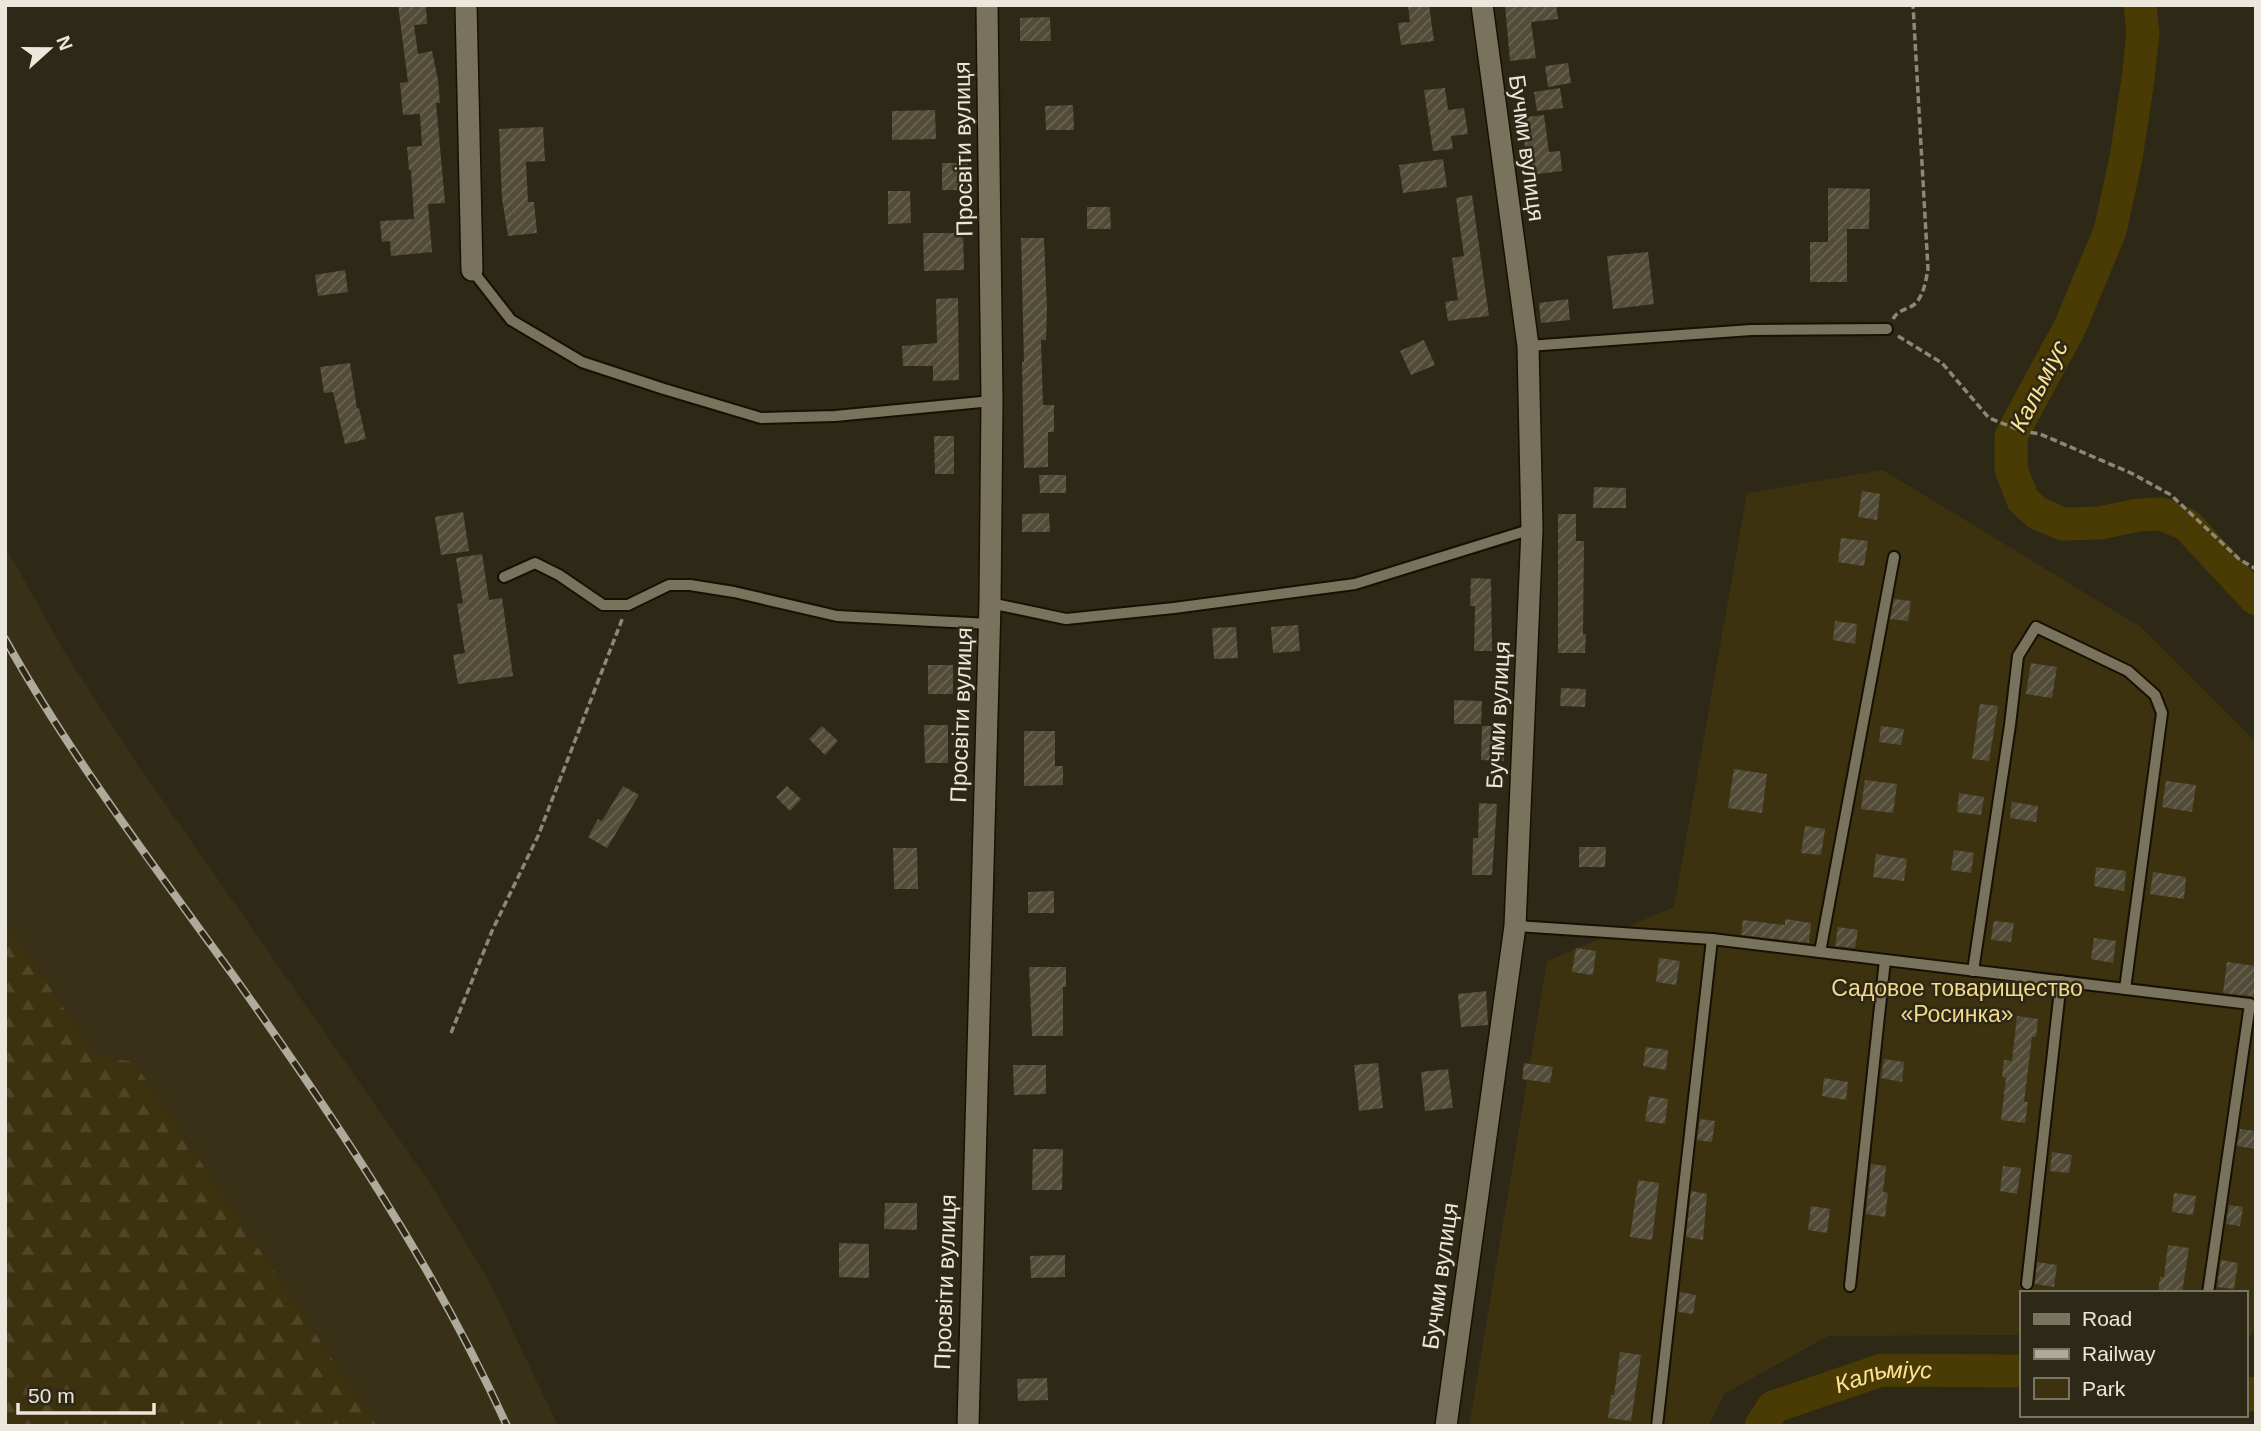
<svg xmlns="http://www.w3.org/2000/svg" width="2261" height="1431" viewBox="0 0 2261 1431" font-family="Arial,sans-serif">
  <style>
    .built { fill: #393117 }
    .green { fill: #3d3210 }
    .forest { fill: url(#forest-firs) }
    .lines { fill: none; stroke-linecap: round; stroke-linejoin: round }
    .river { stroke: #493b03; stroke-width: 33 }
    .building { fill: url(#building-hatch) }
    .lane-casing { stroke: #161102; stroke-width: 14 }
    .street-casing { stroke: #161102; stroke-width: 24 }
    .path { stroke: #8c8779; stroke-width: 3.5; stroke-dasharray: 7 3.5; stroke-linecap: butt }
    .lane { stroke: #79725d; stroke-width: 10 }
    .street { stroke: #79725d; stroke-width: 21 }
    .rail-casing { stroke: #aeaa9c; stroke-width: 8 }
    .rail { stroke: #2e2816; stroke-width: 5; stroke-dasharray: 16; stroke-linecap: butt }
    .labels { text-anchor: middle; stroke-width: 5; stroke-linejoin: round; paint-order: stroke }
    .street-label { font-size: 23px; fill: #ebe7dc; stroke: #2e2816 }
    .park-label { font-size: 23px; fill: #f1d88a; stroke: #2e2816 }
    .water-label { font-size: 24px; font-style: italic; fill: #fce294; stroke: #2e2816 }
  </style>
  <defs>
    <pattern id="forest-firs" width="22" height="20" patternUnits="userSpaceOnUse" patternTransform="scale(1.75)"><rect width="22" height="20" fill="#3d3210"/><path d="M5 1l3.5 6h-7zM16 11l3.5 6h-7z" fill="#504627"/></pattern>
    <pattern id="building-hatch" width="6" height="6" patternUnits="userSpaceOnUse" patternTransform="scale(1.75)"><rect width="6" height="6" fill="#514b37"/><path d="M-1 1l2-2M0 6l6-6M5 7l2-2" fill="none" stroke="#6a6553"/></pattern>
  </defs>
  <rect width="100%" height="100%" fill="#2e2816"/>
  <polygon class="built" points="5,546 65,653 138,765 429,1182 488,1279 558,1426 377,1426 134,1062 95,1055 5,920"/>
  <polygon class="green" points="1883,470 2141,627 2256,742 2256,1328 2245,1343 2245,1293 2021,1293 2021,1335 1828,1336 1724,1394 1709,1426 1469,1426 1547,961 1674,907 1747,493"/>
  <polygon class="forest" points="5,920 95,1055 134,1062 377,1426 5,1426"/>
  <g class="lines">
    <g class="river">
      <polyline points="2140,5 2143,33 2138,79 2126,158 2110,231 2070,327 2011,436 2011,469 2023,500 2037,513 2063,524 2100,523 2138,515 2162,514 2187,525 2256,599"/>
      <polyline points="2245,1396 2256,1393"/>
      <path id="s1" d="M 1761,1426 L 1773,1407 L 1882,1370 L 2021,1371"/>
    </g>
  </g>
  <g class="building">
    <polygon points="398,5 426,5 427,24 414,25 418,54 432,51 438,80 440,103 436,103 445,203 428,204 432,252 391,256 390,241 382,242 380,221 414,219 411,170 409,170 407,147 422,146 420,114 403,115 400,83 408,82"/>
    <polygon points="1408,5 1429,5 1434,41 1401,45 1398,23 1410,22"/>
    <polygon points="1505,5 1556,5 1558,19 1531,22 1536,58 1510,61"/>
    <polygon points="1050,17 1051,41 1020,41 1020,18"/>
    <polygon points="1568,63 1571,83 1548,87 1545,66"/>
    <polygon points="1445,88 1448,110 1464,108 1468,134 1451,136 1453,149 1433,151 1424,90"/>
    <polygon points="1560,88 1563,108 1537,111 1534,92"/>
    <polygon points="1073,105 1074,130 1046,130 1045,106"/>
    <polygon points="935,110 936,139 892,140 892,111"/>
    <polygon points="1544,115 1549,152 1560,151 1562,171 1530,175 1520,118"/>
    <polygon points="543,127 545,161 526,162 528,202 534,202 537,233 508,236 502,198 499,129"/>
    <polygon points="1443,159 1447,187 1403,193 1399,165"/>
    <polygon points="942,163 968,163 969,190 942,190"/>
    <polygon points="1828,188 1870,189 1869,229 1847,229 1847,282 1810,282 1810,242 1828,242"/>
    <polygon points="888,191 910,191 911,223 888,224"/>
    <polygon points="1472,195 1489,316 1448,321 1445,302 1458,300 1452,258 1464,256 1456,198"/>
    <polygon points="1087,207 1110,207 1111,229 1087,229"/>
    <polygon points="923,233 963,233 964,270 924,271"/>
    <polygon points="1021,238 1044,238 1047,307 1046,340 1041,340 1043,405 1054,405 1054,432 1048,432 1048,467 1024,468 1022,362 1024,362"/>
    <polygon points="1648,252 1654,304 1613,309 1607,256"/>
    <polygon points="345,270 348,292 318,296 315,275"/>
    <polygon points="958,298 959,380 933,381 933,366 903,366 902,346 937,343 936,299"/>
    <polygon points="1568,299 1570,320 1541,323 1539,303"/>
    <polygon points="1424,340 1435,365 1411,375 1400,351"/>
    <polygon points="350,363 357,409 359,408 366,439 345,444 333,392 324,393 320,367"/>
    <polygon points="934,436 954,436 954,474 935,474"/>
    <polygon points="1039,475 1066,475 1066,493 1040,493"/>
    <polygon points="1594,487 1626,488 1626,508 1593,508"/>
    <polygon points="1862,491 1880,494 1877,520 1858,517"/>
    <polygon points="463,512 469,551 441,555 435,517"/>
    <polygon points="1049,513 1050,532 1022,532 1022,514"/>
    <polygon points="1558,514 1576,514 1576,541 1584,541 1583,634 1586,634 1585,653 1558,653"/>
    <polygon points="1841,538 1868,541 1864,566 1838,562"/>
    <polygon points="482,554 489,600 502,598 513,676 458,684 453,655 465,653 457,604 463,603 456,558"/>
    <polygon points="1471,578 1491,579 1492,651 1474,651 1475,606 1470,606"/>
    <polygon points="1894,599 1911,601 1908,621 1890,619"/>
    <polygon points="1835,621 1857,624 1855,644 1833,640"/>
    <polygon points="1298,625 1300,651 1273,653 1271,627"/>
    <polygon points="1236,627 1238,658 1214,659 1212,628"/>
    <polygon points="2031,663 2057,667 2052,698 2026,694"/>
    <rect x="928" y="665" width="25" height="29"/>
    <polygon points="1561,688 1586,689 1585,707 1560,706"/>
    <polygon points="1454,700 1482,701 1481,724 1454,724"/>
    <polygon points="1980,704 1998,706 1989,761 1972,759"/>
    <polygon points="924,725 948,725 948,763 925,763"/>
    <polygon points="822,726 838,741 825,755 809,739"/>
    <polygon points="1482,726 1504,726 1504,761 1481,760"/>
    <polygon points="1881,726 1904,729 1901,745 1879,742"/>
    <polygon points="1024,731 1055,731 1055,766 1063,766 1063,785 1024,786"/>
    <polygon points="1734,769 1767,774 1762,813 1728,808"/>
    <polygon points="1865,780 1897,784 1893,813 1861,809"/>
    <polygon points="2166,781 2196,785 2192,812 2162,807"/>
    <polygon points="623,786 639,795 607,848 588,837 598,819 602,821"/>
    <polygon points="787,786 801,799 790,811 776,797"/>
    <polygon points="1959,793 1984,797 1981,815 1957,812"/>
    <polygon points="2012,802 2038,806 2036,822 2010,818"/>
    <polygon points="1479,803 1497,804 1492,875 1472,875 1473,838 1478,838"/>
    <polygon points="1805,826 1825,829 1821,855 1801,853"/>
    <polygon points="1579,847 1606,847 1605,867 1579,867"/>
    <polygon points="893,848 917,848 918,889 894,889"/>
    <polygon points="1954,850 1974,853 1971,873 1951,870"/>
    <polygon points="1876,854 1907,859 1904,881 1873,877"/>
    <polygon points="2096,867 2126,871 2124,891 2094,886"/>
    <polygon points="2153,872 2186,877 2184,899 2150,894"/>
    <polygon points="1054,891 1054,913 1028,913 1028,892"/>
    <polygon points="1785,919 1811,923 1809,943 1741,935 1743,920 1785,925"/>
    <polygon points="1994,921 2014,923 2011,942 1991,940"/>
    <polygon points="1838,927 1858,930 1855,948 1835,946"/>
    <polygon points="2094,938 2116,941 2113,963 2091,959"/>
    <polygon points="1576,948 1596,951 1593,975 1572,972"/>
    <polygon points="1659,958 1680,961 1676,985 1656,982"/>
    <polygon points="2227,962 2256,966 2256,999 2251,996 2223,993"/>
    <polygon points="1029,967 1066,967 1066,987 1063,987 1063,1036 1032,1036"/>
    <polygon points="1486,991 1488,1025 1461,1027 1458,994"/>
    <polygon points="2017,1016 2038,1019 2036,1037 2032,1037 2024,1102 2028,1102 2025,1123 2001,1120 2006,1078 2002,1077 2004,1060 2012,1061"/>
    <polygon points="1646,1047 1668,1050 1666,1070 1643,1066"/>
    <polygon points="1884,1059 1904,1062 1902,1082 1881,1078"/>
    <polygon points="1378,1063 1383,1108 1359,1111 1354,1065"/>
    <polygon points="1524,1063 1553,1067 1550,1083 1522,1079"/>
    <polygon points="1013,1065 1046,1065 1046,1094 1014,1095"/>
    <polygon points="1448,1069 1453,1108 1425,1111 1421,1072"/>
    <polygon points="1824,1078 1848,1082 1846,1100 1822,1096"/>
    <polygon points="1649,1096 1668,1099 1665,1124 1645,1121"/>
    <polygon points="1700,1119 1715,1121 1712,1142 1697,1140"/>
    <polygon points="2240,1129 2256,1131 2256,1149 2237,1146"/>
    <polygon points="1033,1149 1063,1149 1062,1190 1032,1190"/>
    <polygon points="2052,1152 2072,1155 2069,1173 2050,1171"/>
    <polygon points="1871,1164 1886,1166 1883,1192 1888,1193 1885,1217 1866,1214"/>
    <polygon points="2003,1166 2021,1168 2017,1194 2000,1191"/>
    <polygon points="1638,1180 1659,1183 1652,1240 1630,1237"/>
    <polygon points="1691,1191 1707,1194 1703,1240 1686,1237"/>
    <polygon points="2174,1193 2196,1196 2193,1215 2172,1212"/>
    <polygon points="885,1203 917,1203 917,1230 884,1229"/>
    <polygon points="2229,1205 2243,1207 2240,1226 2226,1224"/>
    <polygon points="1811,1206 1830,1209 1827,1233 1808,1230"/>
    <polygon points="839,1243 869,1244 869,1278 839,1277"/>
    <polygon points="2168,1245 2189,1248 2182,1293 2158,1293 2160,1277 2164,1277"/>
    <polygon points="1065,1255 1065,1277 1031,1278 1030,1256"/>
    <polygon points="2221,1260 2238,1263 2234,1289 2217,1287"/>
    <polygon points="2037,1262 2057,1265 2054,1287 2035,1284"/>
    <polygon points="1680,1292 1696,1295 1693,1314 1678,1312"/>
    <polygon points="1620,1352 1641,1355 1631,1421 1608,1418 1611,1395 1614,1395"/>
    <polygon points="1047,1378 1048,1400 1018,1401 1017,1379"/>
  </g>
  <g class="lines">
    <defs>
      <g id="lane">
        <polyline points="472,270 511,320 582,362 664,389 761,418 835,416 992,401"/>
        <polyline points="1528,346 1751,330 1887,329"/>
        <polyline points="504,577 535,563 559,575 603,605 628,605 669,585 690,585 734,592 837,616 990,624"/>
        <polyline points="990,603 1066,619 1174,608 1355,584 1532,529"/>
        <polyline points="1515,926 1712,939 2250,1004 2208,1293"/>
        <polyline points="1820,952 1894,557"/>
        <polyline points="1973,971 2010,725 2018,656 2036,627 2128,671 2155,695 2162,713 2125,989"/>
        <polyline points="2027,1284 2061,981"/>
        <polyline points="1850,1286 1885,960"/>
        <polyline points="1657,1426 1712,939"/>
      </g>
      <g id="street">
        <polyline points="466,5 472,270"/>
        <polyline points="968,1426 990,603 992,401 987,5"/>
        <polyline points="1446,1426 1515,926 1532,529 1528,346 1482,5"/>
      </g>
    </defs>
    <use href="#lane" class="lane-casing"/>
    <use href="#street" class="street-casing"/>
    <g class="path">
      <path d="M 1893,319 C 1898,309 1909,310 1916,303 C 1924,294 1926,280 1928,269 L 1913,5"/>
      <polyline points="1898,336 1942,363 1989,418 2022,431 2040,434 2131,473 2171,495 2239,559 2256,569"/>
      <polyline points="451,1033 492,931 538,836 623,617"/>
    </g>
    <use href="#lane" class="lane"/>
    <use href="#street" class="street"/>
    <defs>
      <path id="rail" d="M 5,639 C 71,757 154,866 233,975 C 335,1119 434,1265 507,1426"/>
    </defs>
    <use href="#rail" class="rail-casing"/>
    <use href="#rail" class="rail"/>
  </g>
  <g class="labels">
    <g class="street-label">
      <text transform="translate(1527 148) rotate(82)" y="8">Бучми вулиця</text>
      <text transform="translate(963 149) rotate(-91)" y="8">Просвіти вулиця</text>
      <text transform="translate(961 715) rotate(-88)" y="8">Просвіти вулиця</text>
      <text transform="translate(1498 715) rotate(-87)" y="8">Бучми вулиця</text>
      <text transform="translate(1440 1276) rotate(-82)" y="8">Бучми вулиця</text>
      <text transform="translate(945 1282) rotate(-88)" y="8">Просвіти вулиця</text>
    </g>
    <g class="park-label">
      <text x="1957" y="996">Садовое товарищество<tspan x="1957" dy="26">«Росинка»</tspan></text>
    </g>
    <g class="water-label">
      <text transform="translate(2039 386) rotate(-63)" y="8">Кальміус</text>
      <text dy="8" stroke="none"><textPath href="#s1" startOffset="138">Кальміус</textPath></text>
    </g>
  </g>
  <rect width="2261" height="1431" fill="none" stroke="#ebe7dc" stroke-width="14"/>
  <rect x="2020" y="1291" width="228" height="126" fill="#2e2816" stroke="#7a7465" stroke-width="2"/>
  <rect x="2034" y="1314" width="35" height="10" fill="#79725d" stroke="#7a7465" stroke-width="2"/>
  <text x="2082" y="1326" font-size="21" fill="#ebe7dc">Road</text>
  <rect x="2034" y="1349" width="35" height="10" fill="#aeaa9c" stroke="#7a7465" stroke-width="2"/>
  <text x="2082" y="1361" font-size="21" fill="#ebe7dc">Railway</text>
  <rect x="2034" y="1378" width="35" height="21" fill="#3d3210" stroke="#7a7465" stroke-width="2"/>
  <text x="2082" y="1396" font-size="21" fill="#ebe7dc">Park</text>
  <g transform="translate(49 49) rotate(69)" stroke="#2e2816" stroke-width="5" paint-order="stroke">
  <path d="M0-5L12 26L0 18L-12 26Z" fill="#ebe7dc"/>
  <text y="-10" font-size="19" font-weight="bold" text-anchor="middle" fill="#ebe7dc">N</text>
  </g>
  <path d="M18 1403v10h136v-10" fill="none" stroke="#ebe7dc" stroke-width="3.5"/>
  <text x="28" y="1403" font-size="21" fill="#ebe7dc" stroke="#2e2816" stroke-width="5" paint-order="stroke">50 m</text>
</svg>
